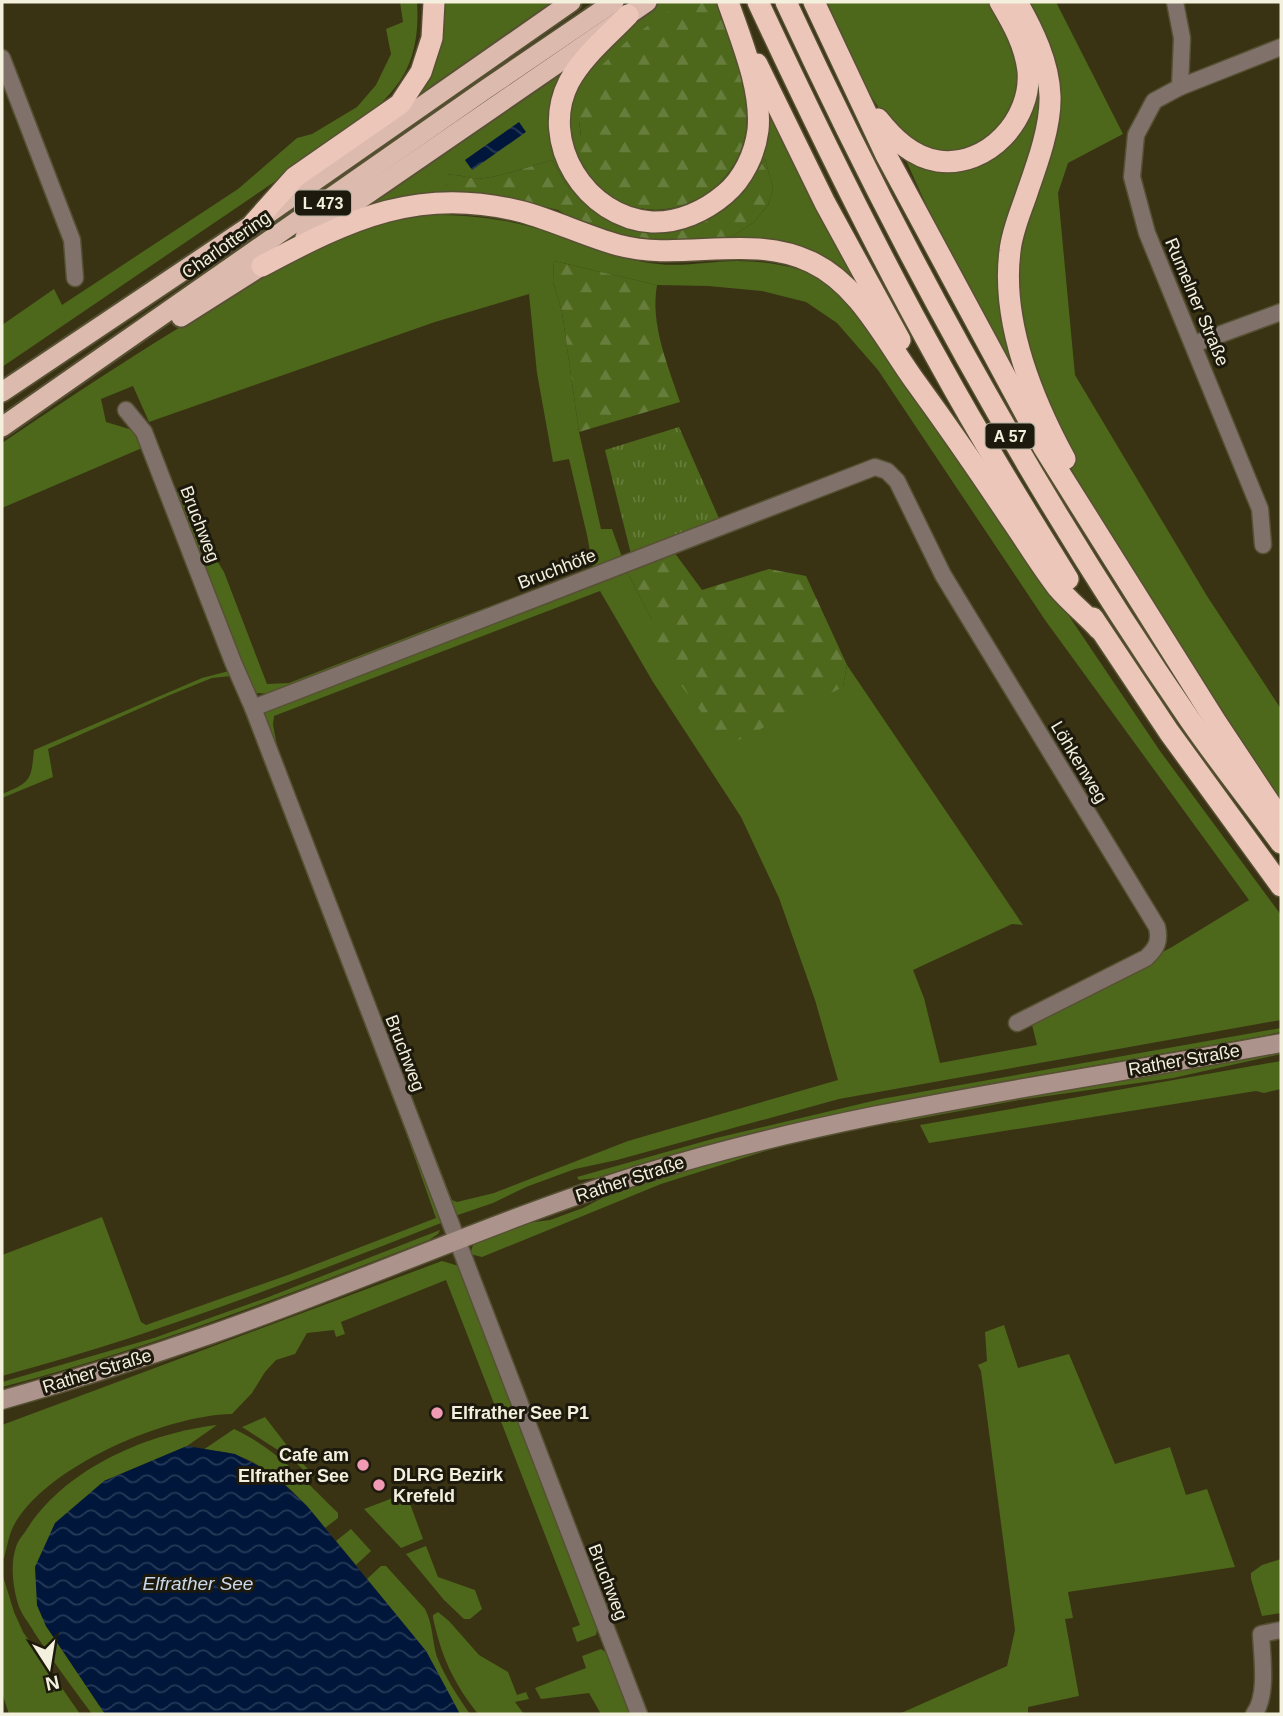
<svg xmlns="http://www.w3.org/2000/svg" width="1283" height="1716" viewBox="0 0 1283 1716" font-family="Arial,sans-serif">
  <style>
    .grass { fill: #4d671b; fill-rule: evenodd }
    .forest { fill: url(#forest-firs) }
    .park { fill: url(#park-tufts) }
    .water { fill: url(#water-waves) }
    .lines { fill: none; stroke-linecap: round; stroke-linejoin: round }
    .minor-casing { stroke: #575134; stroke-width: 19 }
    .secondary-casing { stroke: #575134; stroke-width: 21 }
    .trunk-casing { stroke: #575134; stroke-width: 23 }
    .motorway-casing { stroke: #575134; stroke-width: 24 }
    .minor { stroke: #80716b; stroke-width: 16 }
    .secondary { stroke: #ac938b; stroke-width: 18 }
    .trunk { stroke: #ddbaae; stroke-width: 19 }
    .motorway { stroke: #ecc6b9; stroke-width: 21 }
    .poi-dot { fill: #f19ab4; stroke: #1d1a0d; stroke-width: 2.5 }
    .labels { text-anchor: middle; stroke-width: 6; stroke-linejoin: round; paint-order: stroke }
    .shield { fill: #1d1a0d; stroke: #b3b09f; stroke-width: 2 }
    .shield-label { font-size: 16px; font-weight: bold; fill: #f3f0de }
    .street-label { font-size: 18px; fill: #f3f0de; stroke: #1d1a0d }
    .poi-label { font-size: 18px; font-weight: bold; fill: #f3f0de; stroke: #1d1a0d; text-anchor: start }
    .water-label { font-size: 19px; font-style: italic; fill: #c9d8eb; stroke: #1d1a0d }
  </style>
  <defs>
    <pattern id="forest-firs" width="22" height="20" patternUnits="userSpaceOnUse" patternTransform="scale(1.75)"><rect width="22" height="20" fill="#4d671b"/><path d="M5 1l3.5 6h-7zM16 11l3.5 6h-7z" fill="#677d3c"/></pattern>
    <pattern id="park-tufts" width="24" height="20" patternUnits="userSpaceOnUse" patternTransform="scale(1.75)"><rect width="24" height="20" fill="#4d671b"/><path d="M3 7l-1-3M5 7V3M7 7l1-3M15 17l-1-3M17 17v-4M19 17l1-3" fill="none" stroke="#677d3c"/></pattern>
    <pattern id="water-waves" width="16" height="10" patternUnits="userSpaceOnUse" patternTransform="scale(1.75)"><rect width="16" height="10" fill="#00173b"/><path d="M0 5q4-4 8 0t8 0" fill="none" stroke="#263957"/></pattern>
  </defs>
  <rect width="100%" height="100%" fill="#393314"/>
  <g class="grass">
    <path d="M 400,2 L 417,2 C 419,33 415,65 393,90 C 385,100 375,108 367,119 L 2,367 L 2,325 L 54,289 L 62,305 L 238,189 L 297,138 L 312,134 L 357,107 L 376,85 L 391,54 L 386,29 L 403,22 Z"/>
    <polygon points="441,2 558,2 401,107"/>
    <polygon points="661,2 682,2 579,121 581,137 572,144 568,128 572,99 587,68 646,11"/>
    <polygon points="825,2 1056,2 1123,134 1068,163 1058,193 1075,375 1207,596 1281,709 1281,802 1219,708 1105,526 963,286 889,123 862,83"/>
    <path d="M 563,73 L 566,74 C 504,201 692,287 751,165 C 758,150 761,135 761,119 C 762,110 759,101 762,92 L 861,288 L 859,288 C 810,245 768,241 704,243 L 728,239 L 754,222 L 768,205 L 773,188 L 765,159 L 744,192 L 727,208 L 704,222 L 671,230 L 624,225 L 593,209 L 566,185 L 552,160 C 530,166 507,175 485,178 C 470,180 459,173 446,175 L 445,184 C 468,201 503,197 531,203 C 553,208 569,217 588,228 C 561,221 535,211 508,205 C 461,194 414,198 367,211 L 366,207 Z"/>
    <path d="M 431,215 C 471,215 508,219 546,231 C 584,243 618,260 658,264 C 685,267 711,261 738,261 C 759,261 780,264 801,270 C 822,276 840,296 857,310 L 1011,530 L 1160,751 L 1281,915 L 1281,1020 L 839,1099 L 617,1160 L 575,1169 L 526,1187 L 493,1203 L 455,1216 L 261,716 L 267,705 L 626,570 L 652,620 L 652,647 L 843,687 L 847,665 L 1023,925 L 1012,924 L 913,970 L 924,998 L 940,1063 L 1037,1045 L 1032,1025 L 1066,1003 L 1172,947 L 1249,900 L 1045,620 L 878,370 L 837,323 L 806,302 L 762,291 L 708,286 L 657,285 L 554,261 L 553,282 L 562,312 L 579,432 L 601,529 L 612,529 L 623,560 L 594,574 L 587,535 L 569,459 L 553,462 L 537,373 L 529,294 L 435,322 L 149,422 L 133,386 L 101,399 L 106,422 L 136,431 L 142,448 L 2,508 L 2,443 C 70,397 138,352 208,310 C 279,267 346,223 431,215 ZM 600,591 L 653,682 L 741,817 L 779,898 L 815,1000 L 838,1080 L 628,1141 L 494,1193 L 457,1202 L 452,1200 L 278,751 L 273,725 L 274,716 Z"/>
    <polygon points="177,492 189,492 205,541 224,572 267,684 289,683 444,623 562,580 275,694 255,693 243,674"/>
    <path d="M 229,671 L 235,676 L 441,1216 L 441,1223 C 296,1280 152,1336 2,1376 L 2,1255 L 102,1217 L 141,1322 L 146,1325 L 288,1275 L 436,1218 L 405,1130 L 231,676 L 212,678 L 170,695 L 48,749 L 53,777 L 2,798 L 2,794 C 31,782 31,781 34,750 L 202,678 Z"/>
    <path d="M 1281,1028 L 1281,1032 L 1262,1036 C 1038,1077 813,1107 596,1178 L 579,1180 L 577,1177 L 716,1138 L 881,1099 Z"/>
    <polygon points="1281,1049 1281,1054 1173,1078 1019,1100 895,1123 892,1121"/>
    <polygon points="1281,1061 1281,1089 1264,1093 1256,1091 929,1143 920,1125"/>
    <polygon points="774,1145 775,1148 661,1184 482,1257 470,1254 474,1242 519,1224 550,1220 583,1208 623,1187"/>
    <path d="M 440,1230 L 438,1234 L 429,1240 C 289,1294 148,1349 2,1387 L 2,1382 L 154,1338 L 266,1298 Z"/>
    <path d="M 442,1261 L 459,1266 L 598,1625 L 596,1635 L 577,1642 L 572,1628 L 580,1625 L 446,1280 L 341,1322 L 345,1334 L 336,1337 L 334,1330 L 307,1333 L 295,1354 L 276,1360 L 265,1372 L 252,1393 L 232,1414 C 166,1415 44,1467 13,1527 C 8,1538 7,1548 4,1558 L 2,1559 L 2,1425 Z"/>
    <polygon points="1004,1325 1018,1368 1069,1354 1115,1464 1170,1447 1186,1495 1207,1489 1235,1567 1068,1592 1073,1618 1065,1619 1079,1696 1028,1707 1028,1714 899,1714 1007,1666 1015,1630 981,1371 978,1365 987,1361 985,1332"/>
    <polygon points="265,1417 295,1456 315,1476 312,1478 292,1459 242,1427"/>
    <path d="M 217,1425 L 187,1446 L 104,1481 L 37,1605 L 46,1626 L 105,1714 L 92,1714 C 72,1687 52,1660 34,1632 C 29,1623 21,1614 18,1604 C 13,1587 10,1565 16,1547 C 18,1540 24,1534 27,1529 C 66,1468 148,1433 217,1425 Z"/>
    <path d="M 234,1429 C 275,1448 306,1482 338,1513 L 338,1518 L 325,1528 C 301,1498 274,1468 236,1455 C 226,1451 214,1451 203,1450 Z"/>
    <polygon points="406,1493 423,1539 401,1548 364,1509"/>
    <polygon points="351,1529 371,1551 356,1565 336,1541"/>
    <polygon points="426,1546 438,1577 475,1590 482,1609 470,1619 464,1619 444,1600 406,1554"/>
    <polygon points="1281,1559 1281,1613 1262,1616 1251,1579 1251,1573 1262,1565"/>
    <path d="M 381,1566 L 386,1566 L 425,1609 C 433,1624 432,1641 437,1657 C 445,1677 458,1697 470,1714 L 460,1714 L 458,1711 L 426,1651 L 367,1579 Z"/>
    <polygon points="2,1573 14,1612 23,1632 80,1714 9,1714 2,1693"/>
    <path d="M 438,1612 L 449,1621 L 479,1655 L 508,1672 L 517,1695 L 526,1692 L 529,1699 L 515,1702 L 524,1714 L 478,1714 C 453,1682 442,1658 433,1618 L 433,1615 Z"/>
    <polygon points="601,1649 609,1654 631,1714 601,1714 589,1693 541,1699 535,1688 586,1668 582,1656"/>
  </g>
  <g class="forest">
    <path d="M 682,2 L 717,2 C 733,42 751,87 746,131 C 736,199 654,235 600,189 C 586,176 578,161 572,144 L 581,136 L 579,121 L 580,106 L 600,67 L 629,39 Z"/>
    <path d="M 765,159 L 773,188 L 768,205 L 754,222 L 728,239 L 633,243 L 588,228 L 558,210 L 529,203 L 456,192 L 445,184 L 445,175 C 459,173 470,180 485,178 C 507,175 530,166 552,160 L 566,185 L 593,209 L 671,230 L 704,222 L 727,208 L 744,192 Z"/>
    <path d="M 554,261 L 657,285 C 650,325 668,365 680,402 L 579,432 L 562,312 L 553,282 Z"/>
    <polygon points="674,552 702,590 769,569 806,576 847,665 843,687 727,746 652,647 652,620 626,570"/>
  </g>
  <polygon class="park" points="679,427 721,523 632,558 605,450"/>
  <g class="water">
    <polygon points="519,122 526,132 472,170 465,160"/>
    <polygon points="187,1446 235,1454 272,1473 307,1506 426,1651 460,1714 105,1714 46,1626 37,1605 35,1567 55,1523 104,1481"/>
  </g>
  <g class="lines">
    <defs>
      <g id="minor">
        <polyline points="1175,2 1182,38 1180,87 1154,101 1136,135 1132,177 1147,233 1260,509 1263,545"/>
        <polyline points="2,58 72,240 75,278"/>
        <polyline points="1180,87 1281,47"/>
        <polyline points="1194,344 1281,312"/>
        <polyline points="126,410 144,432 233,662 253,708 639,1714"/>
        <path d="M 253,708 L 875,467 L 887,471 L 897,481 L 943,575 L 1157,927 C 1160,941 1157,948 1146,958 L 1017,1023"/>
        <path d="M 1254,1714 C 1268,1696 1262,1657 1261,1634 L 1281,1630"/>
      </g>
      <path id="secondary" d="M 2,1400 C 73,1380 143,1358 212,1334 C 358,1283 498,1219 645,1173 C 853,1109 1069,1083 1281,1043"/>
      <g id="trunk">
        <polyline points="305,237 647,2"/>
        <polyline points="181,317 274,258"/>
        <polyline points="2,392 253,224 571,2"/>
        <polyline points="2,427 486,89 614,2"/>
      </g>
      <g id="motorway">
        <path d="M 758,2 C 815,124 874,246 940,364 C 980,437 1024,508 1068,579"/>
        <path d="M 786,2 C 901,251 1034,493 1190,720 C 1219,762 1251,802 1281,843"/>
        <polyline points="814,2 886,155 1044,448 1216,722 1281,820"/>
        <path d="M 1017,2 C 1033,30 1049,63 1050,96 C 1051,125 1038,162 1028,190 C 1022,209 1012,230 1010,251 C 1001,321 1032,398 1065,459"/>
        <path d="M 628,15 C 608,36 583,56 569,82 C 538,142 586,218 652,222 C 679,223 705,211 725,194 C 743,179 755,154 758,130 C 762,89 741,40 728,2"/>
        <polyline points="757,64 825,203 900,340"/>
        <path d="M 878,119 C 893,138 912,157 938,161 C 988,168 1032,119 1028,71 C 1025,45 1013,24 1000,2"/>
        <polyline points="253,224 295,177 400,104 421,72 432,38 434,2"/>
        <path d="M 262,266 C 350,219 420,185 523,212 C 555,221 586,236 618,245 C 681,262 750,233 811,262 C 860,285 886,342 917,384 C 949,428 980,473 1010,518 C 1026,541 1041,566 1058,588 C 1070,602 1086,615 1099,629"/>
        <polyline points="1093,618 1169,732 1281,886"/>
      </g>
    </defs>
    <use href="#minor" class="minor-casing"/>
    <use href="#secondary" class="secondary-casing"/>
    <use href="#trunk" class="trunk-casing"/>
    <use href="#motorway" class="motorway-casing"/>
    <use href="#minor" class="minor"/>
    <use href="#secondary" class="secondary"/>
    <use href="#trunk" class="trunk"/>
    <use href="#motorway" class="motorway"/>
  </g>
  <g class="poi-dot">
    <circle cx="437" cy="1413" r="7"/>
    <circle cx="363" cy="1465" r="7"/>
    <circle cx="379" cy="1485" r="7"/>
  </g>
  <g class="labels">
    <g class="shield">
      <rect x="295" y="190.5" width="56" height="25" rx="5"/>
      <rect x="985.5" y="423.5" width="49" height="25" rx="5"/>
    </g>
    <g class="shield-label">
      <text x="323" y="209">L 473</text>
      <text x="1010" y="442">A 57</text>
    </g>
    <g class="street-label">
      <text transform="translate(226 245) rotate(-35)" y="6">Charlottering</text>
      <text transform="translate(1197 302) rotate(67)" y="6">Rumelner Straße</text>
      <text transform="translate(200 524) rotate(69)" y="6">Bruchweg</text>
      <text transform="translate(557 569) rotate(-21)" y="6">Bruchhöfe</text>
      <text transform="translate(1079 762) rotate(59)" y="6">Löhkenweg</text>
      <text transform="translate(405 1053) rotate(69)" y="6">Bruchweg</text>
      <text transform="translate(1184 1060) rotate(-10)" y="6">Rather Straße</text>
      <text transform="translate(630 1179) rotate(-18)" y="6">Rather Straße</text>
      <text transform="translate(97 1371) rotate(-17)" y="6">Rather Straße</text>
      <text transform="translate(608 1582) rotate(69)" y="6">Bruchweg</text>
    </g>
    <g class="poi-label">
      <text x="451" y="1419">Elfrather See P1</text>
      <text x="349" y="1461" text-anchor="end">Cafe am<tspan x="349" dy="21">Elfrather See</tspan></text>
      <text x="393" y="1481">DLRG Bezirk<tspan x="393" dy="21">Krefeld</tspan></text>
    </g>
    <g class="water-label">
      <text x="198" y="1590">Elfrather See</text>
    </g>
  </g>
  <rect width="1283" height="1716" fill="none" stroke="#f3f0de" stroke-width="7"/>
  <g transform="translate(49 1667) rotate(168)" stroke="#1d1a0d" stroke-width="5" paint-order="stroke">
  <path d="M0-5L12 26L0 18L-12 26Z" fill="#f3f0de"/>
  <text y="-10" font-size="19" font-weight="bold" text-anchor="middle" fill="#f3f0de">N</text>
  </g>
</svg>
